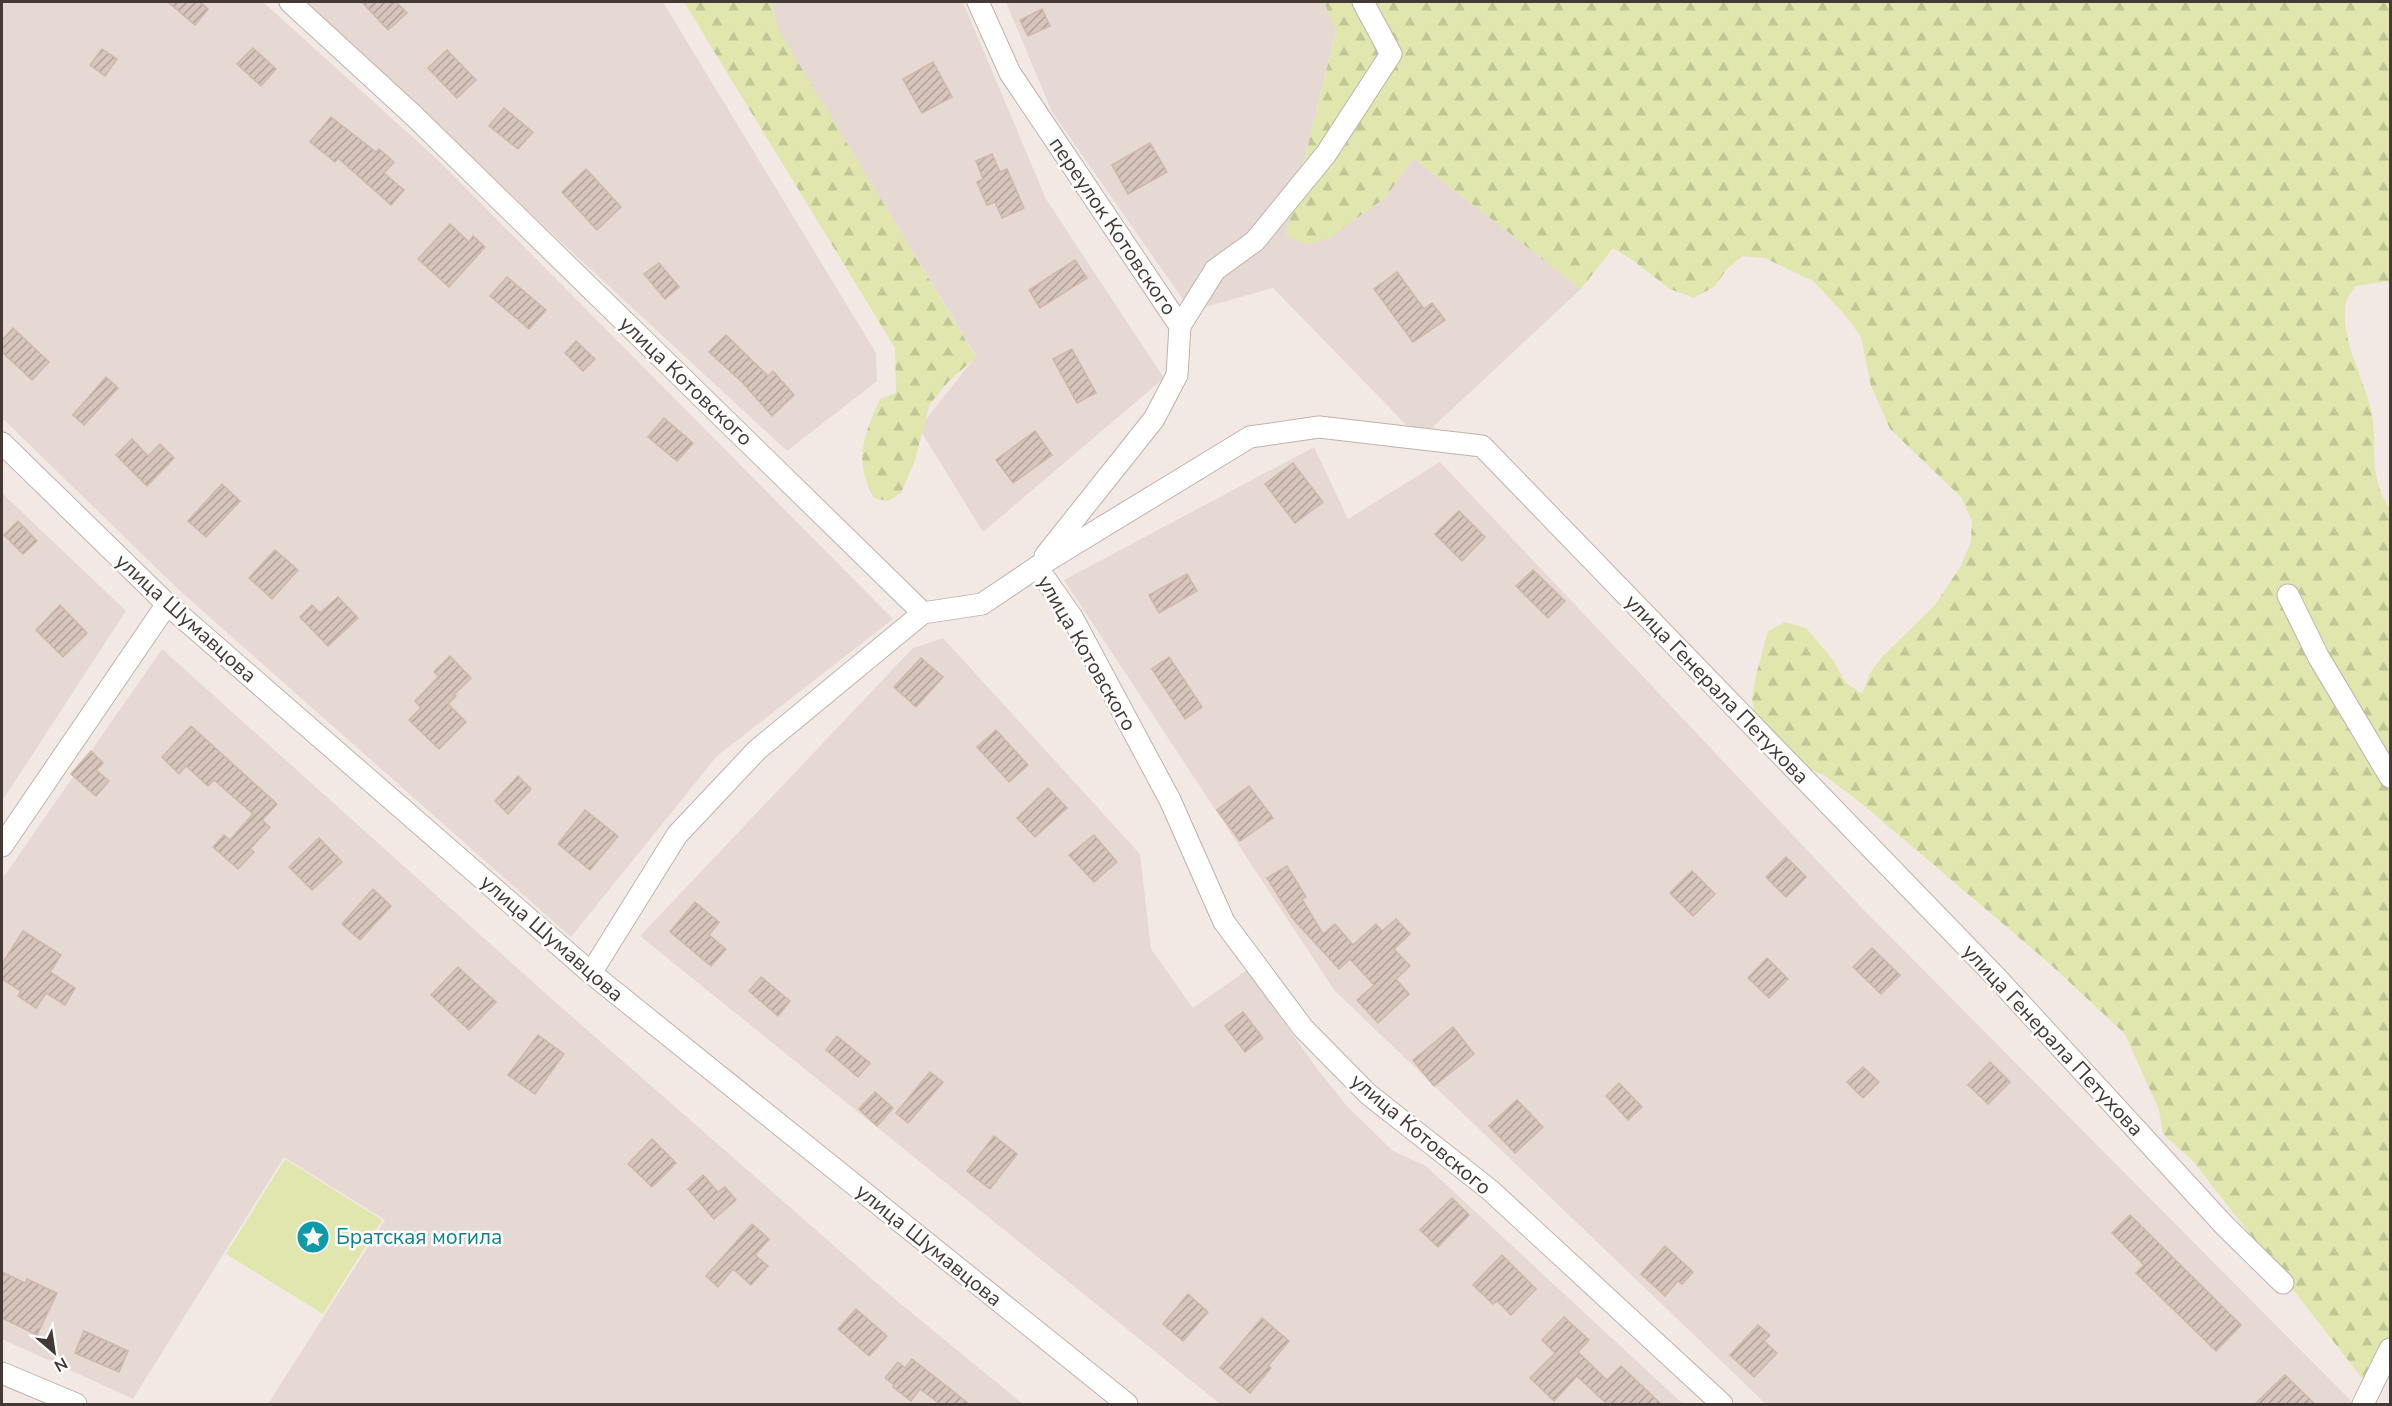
<svg xmlns="http://www.w3.org/2000/svg" width="2392" height="1406" viewBox="0 0 2392 1406" font-family="'Nunito Sans',sans-serif">
  <style>
    .residential { fill: #e6d9d3 }
    .green { fill: #e0e6ad }
    .forest { fill: url(#forest-firs) }
    .building { fill: url(#building-hatch); stroke: #ceb6ae; stroke-width: 1.5 }
    .lines { fill: none; stroke-linecap: round; stroke-linejoin: round }
    .minor-casing { stroke: #c0b2aa; stroke-width: 23 }
    .minor { stroke: #fff; stroke-width: 21 }
    .labels { text-anchor: middle; stroke-width: 5; stroke-linejoin: round; paint-order: stroke }
    .street-label { font-size: 21px; fill: #443934; stroke: #fff }
    .culture-label { font-size: 21px; fill: #0d838f; stroke: #fff; text-anchor: start }
  </style>
  <defs>
    <pattern id="forest-firs" width="22" height="20" patternUnits="userSpaceOnUse" patternTransform="scale(1.5)"><rect width="22" height="20" fill="#e0e6ad"/><path d="M5 1l3.5 6h-7zM16 11l3.5 6h-7z" fill="#c1c695"/></pattern>
    <pattern id="building-hatch" width="6" height="6" patternUnits="userSpaceOnUse" patternTransform="scale(1.5)"><rect width="6" height="6" fill="#d7c4bd"/><path d="M-1 1l2-2M0 6l6-6M5 7l2-2" fill="none" stroke="#b0a09a"/></pattern>
  </defs>
  <rect width="100%" height="100%" fill="#f2e9e5"/>
  <g class="residential">
    <polygon points="2,2 263,2 438,160 893,619 717,756 571,937 179,590 2,418"/>
    <polygon points="302,2 663,2 876,353 877,381 787,451"/>
    <polygon points="772,2 963,2 1046,199 1164,378 983,532 919,428 976,356 777,29"/>
    <polygon points="1006,2 1324,2 1336,30 1286,235 1386,197 1413,158 1581,289 1420,439 1273,288 1191,311 1052,112"/>
    <polygon points="1314,447 1348,519 1440,462 1860,906 2354,1404 1766,1404 1334,990 1064,580"/>
    <polygon points="2,493 126,611 2,801"/>
    <polygon points="943,638 1140,854 1151,949 1193,1008 1247,970 1315,1066 1346,1105 1393,1151 1426,1166 1683,1404 1220,1404 640,936 913,648"/>
    <polygon points="162,649 554,1001 896,1300 1023,1404 268,1404 385,1220 284,1157 133,1399 2,1339 2,879"/>
  </g>
  <polygon class="green" points="285,1159 382,1220 323,1314 226,1254"/>
  <g class="forest">
    <path d="M 684,2 L 772,2 L 778,29 L 976,357 L 948,382 L 930,404 L 914,463 L 901,493 L 888,501 L 874,498 C 853,460 864,435 880,399 L 896,393 L 895,348 Z"/>
    <path d="M 1324,2 L 2390,2 L 2390,281 L 2356,286 C 2349,295 2345,300 2345,311 C 2343,345 2364,378 2371,410 C 2379,448 2366,473 2390,509 L 2390,1365 L 2365,1382 L 2193,1161 L 2163,1134 L 2159,1110 L 2125,1034 L 2049,963 L 1861,803 L 1824,775 L 1785,759 L 1756,719 L 1752,699 L 1756,675 L 1768,631 L 1785,622 L 1806,628 L 1834,661 L 1845,682 L 1862,694 L 1870,673 L 1883,656 L 1934,606 L 1961,566 L 1971,541 L 1972,521 L 1961,497 L 1890,429 L 1871,386 L 1861,337 L 1846,316 L 1813,281 L 1765,258 L 1742,256 L 1726,270 L 1715,286 L 1694,298 L 1670,289 L 1631,259 L 1613,248 L 1581,289 L 1413,158 L 1386,197 L 1328,239 L 1306,244 L 1286,235 L 1336,31 Z"/>
  </g>
  <g class="building">
    <polygon points="168,2 200,2 208,9 195,25"/>
    <polygon points="362,2 396,2 407,13 388,30"/>
    <polygon points="1042,9 1050,26 1028,36 1020,20"/>
    <polygon points="253,48 276,69 261,86 237,64"/>
    <polygon points="102,49 117,59 105,76 90,65"/>
    <polygon points="447,50 476,80 457,98 428,68"/>
    <polygon points="933,62 952,97 922,113 903,79"/>
    <polygon points="504,108 533,132 518,149 489,126"/>
    <polygon points="331,117 376,152 379,149 394,162 384,173 404,190 391,205 338,158 335,162 310,142"/>
    <polygon points="1150,143 1167,172 1128,194 1112,165"/>
    <polygon points="992,154 1000,172 1007,169 1024,208 1002,218 995,202 987,205 977,182 983,179 976,161"/>
    <polygon points="586,169 621,207 597,230 562,192"/>
    <polygon points="450,224 469,242 473,236 485,247 449,287 418,259"/>
    <polygon points="1075,260 1087,278 1040,308 1029,290"/>
    <polygon points="659,263 679,287 665,299 644,274"/>
    <polygon points="1397,272 1424,309 1432,303 1445,320 1413,342 1374,289"/>
    <polygon points="507,277 546,310 529,329 490,296"/>
    <polygon points="13,328 49,362 32,380 2,352 2,340"/>
    <polygon points="726,335 768,376 773,371 794,395 772,416 743,383 709,352"/>
    <polygon points="576,341 595,359 583,371 565,353"/>
    <polygon points="1072,349 1096,393 1077,403 1053,359"/>
    <polygon points="106,377 118,388 84,425 73,415"/>
    <polygon points="664,418 693,443 677,461 648,437"/>
    <polygon points="1035,431 1052,455 1013,483 996,460"/>
    <polygon points="132,439 148,456 160,444 174,458 147,486 116,455"/>
    <polygon points="1293,463 1323,502 1295,523 1265,484"/>
    <polygon points="222,484 240,501 206,537 188,521"/>
    <polygon points="1459,511 1485,537 1462,561 1435,534"/>
    <polygon points="18,521 37,541 23,554 4,535"/>
    <polygon points="275,550 298,570 272,599 249,578"/>
    <polygon points="1533,570 1565,601 1548,618 1516,586"/>
    <polygon points="1187,574 1197,591 1159,613 1149,595"/>
    <polygon points="338,597 358,618 328,646 300,617 312,605 320,613"/>
    <polygon points="60,605 87,633 63,657 36,630"/>
    <polygon points="450,656 471,678 454,695 456,696 448,704 466,722 439,749 409,720 421,708 415,701 439,676 434,672"/>
    <polygon points="1169,657 1202,707 1185,719 1152,669"/>
    <polygon points="921,658 943,677 916,707 894,687"/>
    <polygon points="191,726 277,804 262,820 270,827 250,849 254,852 238,869 213,847 224,835 230,840 253,814 214,780 208,786 186,766 179,774 162,757"/>
    <polygon points="996,730 1028,765 1009,782 977,747"/>
    <polygon points="91,751 103,763 96,770 109,781 96,796 71,774"/>
    <polygon points="518,776 531,789 508,814 495,801"/>
    <polygon points="1249,786 1273,818 1240,841 1217,810"/>
    <polygon points="1048,788 1067,808 1035,837 1017,818"/>
    <polygon points="585,810 618,836 590,870 558,844"/>
    <polygon points="1094,835 1117,862 1094,882 1069,855"/>
    <polygon points="319,838 342,862 312,890 289,867"/>
    <polygon points="1786,857 1806,877 1786,897 1766,877"/>
    <polygon points="1287,866 1306,897 1302,899 1323,934 1335,924 1353,945 1376,924 1382,931 1396,919 1410,934 1394,949 1410,966 1396,979 1409,994 1378,1023 1357,1000 1374,985 1350,959 1339,969 1293,919 1267,878"/>
    <polygon points="1692,871 1715,894 1693,916 1670,893"/>
    <polygon points="373,889 391,906 360,940 342,924"/>
    <polygon points="695,902 719,922 709,935 726,949 711,966 670,932"/>
    <polygon points="23,931 61,955 50,972 75,988 65,1005 46,993 36,1008 18,996 21,991 2,979 2,964"/>
    <polygon points="1872,948 1900,975 1881,994 1853,967"/>
    <polygon points="1767,958 1788,979 1769,998 1748,978"/>
    <polygon points="458,967 496,1002 469,1030 431,995"/>
    <polygon points="761,977 790,1001 778,1016 749,991"/>
    <polygon points="1243,1012 1263,1038 1245,1052 1225,1026"/>
    <polygon points="1453,1027 1474,1054 1434,1086 1413,1060"/>
    <polygon points="538,1035 564,1054 535,1094 508,1075"/>
    <polygon points="837,1036 870,1063 858,1077 826,1050"/>
    <polygon points="1990,1062 2010,1082 1988,1104 1968,1085"/>
    <polygon points="1863,1067 1879,1082 1863,1098 1847,1082"/>
    <polygon points="930,1072 943,1082 908,1123 896,1113"/>
    <polygon points="1619,1083 1642,1107 1628,1120 1606,1096"/>
    <polygon points="875,1092 893,1108 877,1126 859,1109"/>
    <polygon points="1517,1100 1543,1127 1515,1153 1489,1126"/>
    <polygon points="994,1136 1017,1154 990,1189 967,1171"/>
    <polygon points="652,1139 676,1163 652,1187 628,1164"/>
    <polygon points="703,1175 718,1192 725,1187 736,1200 714,1219 688,1189"/>
    <polygon points="1452,1198 1469,1215 1438,1247 1420,1230"/>
    <polygon points="2130,1215 2241,1325 2216,1351 2136,1273 2144,1265 2112,1233"/>
    <polygon points="752,1224 769,1239 755,1255 768,1266 751,1285 733,1269 718,1287 706,1276"/>
    <polygon points="1665,1246 1693,1272 1682,1284 1678,1281 1665,1296 1641,1274"/>
    <polygon points="1502,1255 1536,1289 1511,1315 1497,1301 1493,1304 1473,1285"/>
    <polygon points="2,1272 25,1283 27,1279 57,1293 37,1335 2,1318"/>
    <polygon points="1188,1294 1208,1312 1183,1341 1163,1324"/>
    <polygon points="856,1309 887,1336 869,1356 838,1329"/>
    <polygon points="1564,1317 1589,1340 1578,1352 1607,1380 1621,1366 1661,1404 1607,1404 1577,1376 1554,1401 1530,1378 1555,1353 1542,1340"/>
    <polygon points="1262,1318 1289,1341 1268,1366 1271,1368 1250,1393 1220,1368"/>
    <polygon points="1758,1325 1770,1335 1764,1341 1777,1353 1754,1377 1730,1355"/>
    <polygon points="84,1331 128,1351 119,1372 75,1353"/>
    <polygon points="912,1359 944,1384 969,1404 940,1404 920,1389 911,1401 893,1387 894,1385 885,1378 898,1362 905,1368"/>
    <polygon points="2285,1375 2315,1404 2255,1404"/>
  </g>
  <g class="lines">
    <defs>
      <g id="minor">
        <polyline points="290,2 413,115 923,613 982,604 1037,567 1072,617 1170,800 1224,922 1303,1028 1368,1094 1490,1190 1722,1404"/>
        <polyline points="978,2 1010,73 1180,326 1177,375 1154,419 1045,556"/>
        <polyline points="1180,326 1215,270 1255,241 1326,154 1391,54 1363,2"/>
        <polyline points="2,443 167,604 591,973 1127,1404"/>
        <polyline points="1037,567 1250,437 1319,427 1482,446 1998,979 2224,1225 2283,1283"/>
        <polyline points="2288,595 2318,656 2390,777"/>
        <polyline points="2,846 167,604"/>
        <polyline points="591,973 677,835 757,750 923,613"/>
        <polyline points="2,1373 76,1404"/>
        <polyline points="2363,1404 2390,1349"/>
      </g>
    </defs>
    <use href="#minor" class="minor-casing"/>
    <use href="#minor" class="minor"/>
  </g>
  <defs>
    <symbol id="sight-disc" viewBox="-11 -11 22 22"><circle r="9.5" fill="#0f9aa8" stroke="#fff"/><path d="M0-6L1.8-2.2L6-1.7L2.9 1.2L3.7 5.4L0 3.3L-3.7 5.4L-2.9 1.2L-6-1.7L-1.8-2.2Z" fill="#fff"/></symbol>
  </defs>
  <g fill-rule="evenodd">
    <use href="#sight-disc" x="294" y="1218" width="38" height="38"/>
  </g>
  <g class="labels">
    <g class="street-label">
      <text transform="translate(1113 226) rotate(56)" y="7">переулок Котовского</text>
      <text transform="translate(686 381) rotate(44)" y="7">улица Котовского</text>
      <text transform="translate(186 618) rotate(42)" y="7">улица Шумавцова</text>
      <text transform="translate(1087 653) rotate(60)" y="7">улица Котовского</text>
      <text transform="translate(1717 689) rotate(46)" y="7">улица Генерала Петухова</text>
      <text transform="translate(552 938) rotate(41)" y="7">улица Шумавцова</text>
      <text transform="translate(2053 1040) rotate(47)" y="7">улица Генерала Петухова</text>
      <text transform="translate(1421 1134) rotate(40)" y="7">улица Котовского</text>
      <text transform="translate(929 1245) rotate(39)" y="7">улица Шумавцова</text>
    </g>
    <g class="culture-label">
      <text x="336" y="1244">Братская могила</text>
    </g>
  </g>
  <rect width="2392" height="1406" fill="none" stroke="#443934" stroke-width="6"/>
  <g transform="translate(54 1352) rotate(151)" stroke="#ffffff" stroke-width="4.5" paint-order="stroke">
  <path d="M0-4.5L10 22L0 15L-10 22Z" fill="#443934"/>
  <text y="-9" font-size="16" font-weight="bold" text-anchor="middle" fill="#443934">N</text>
  </g>
</svg>
